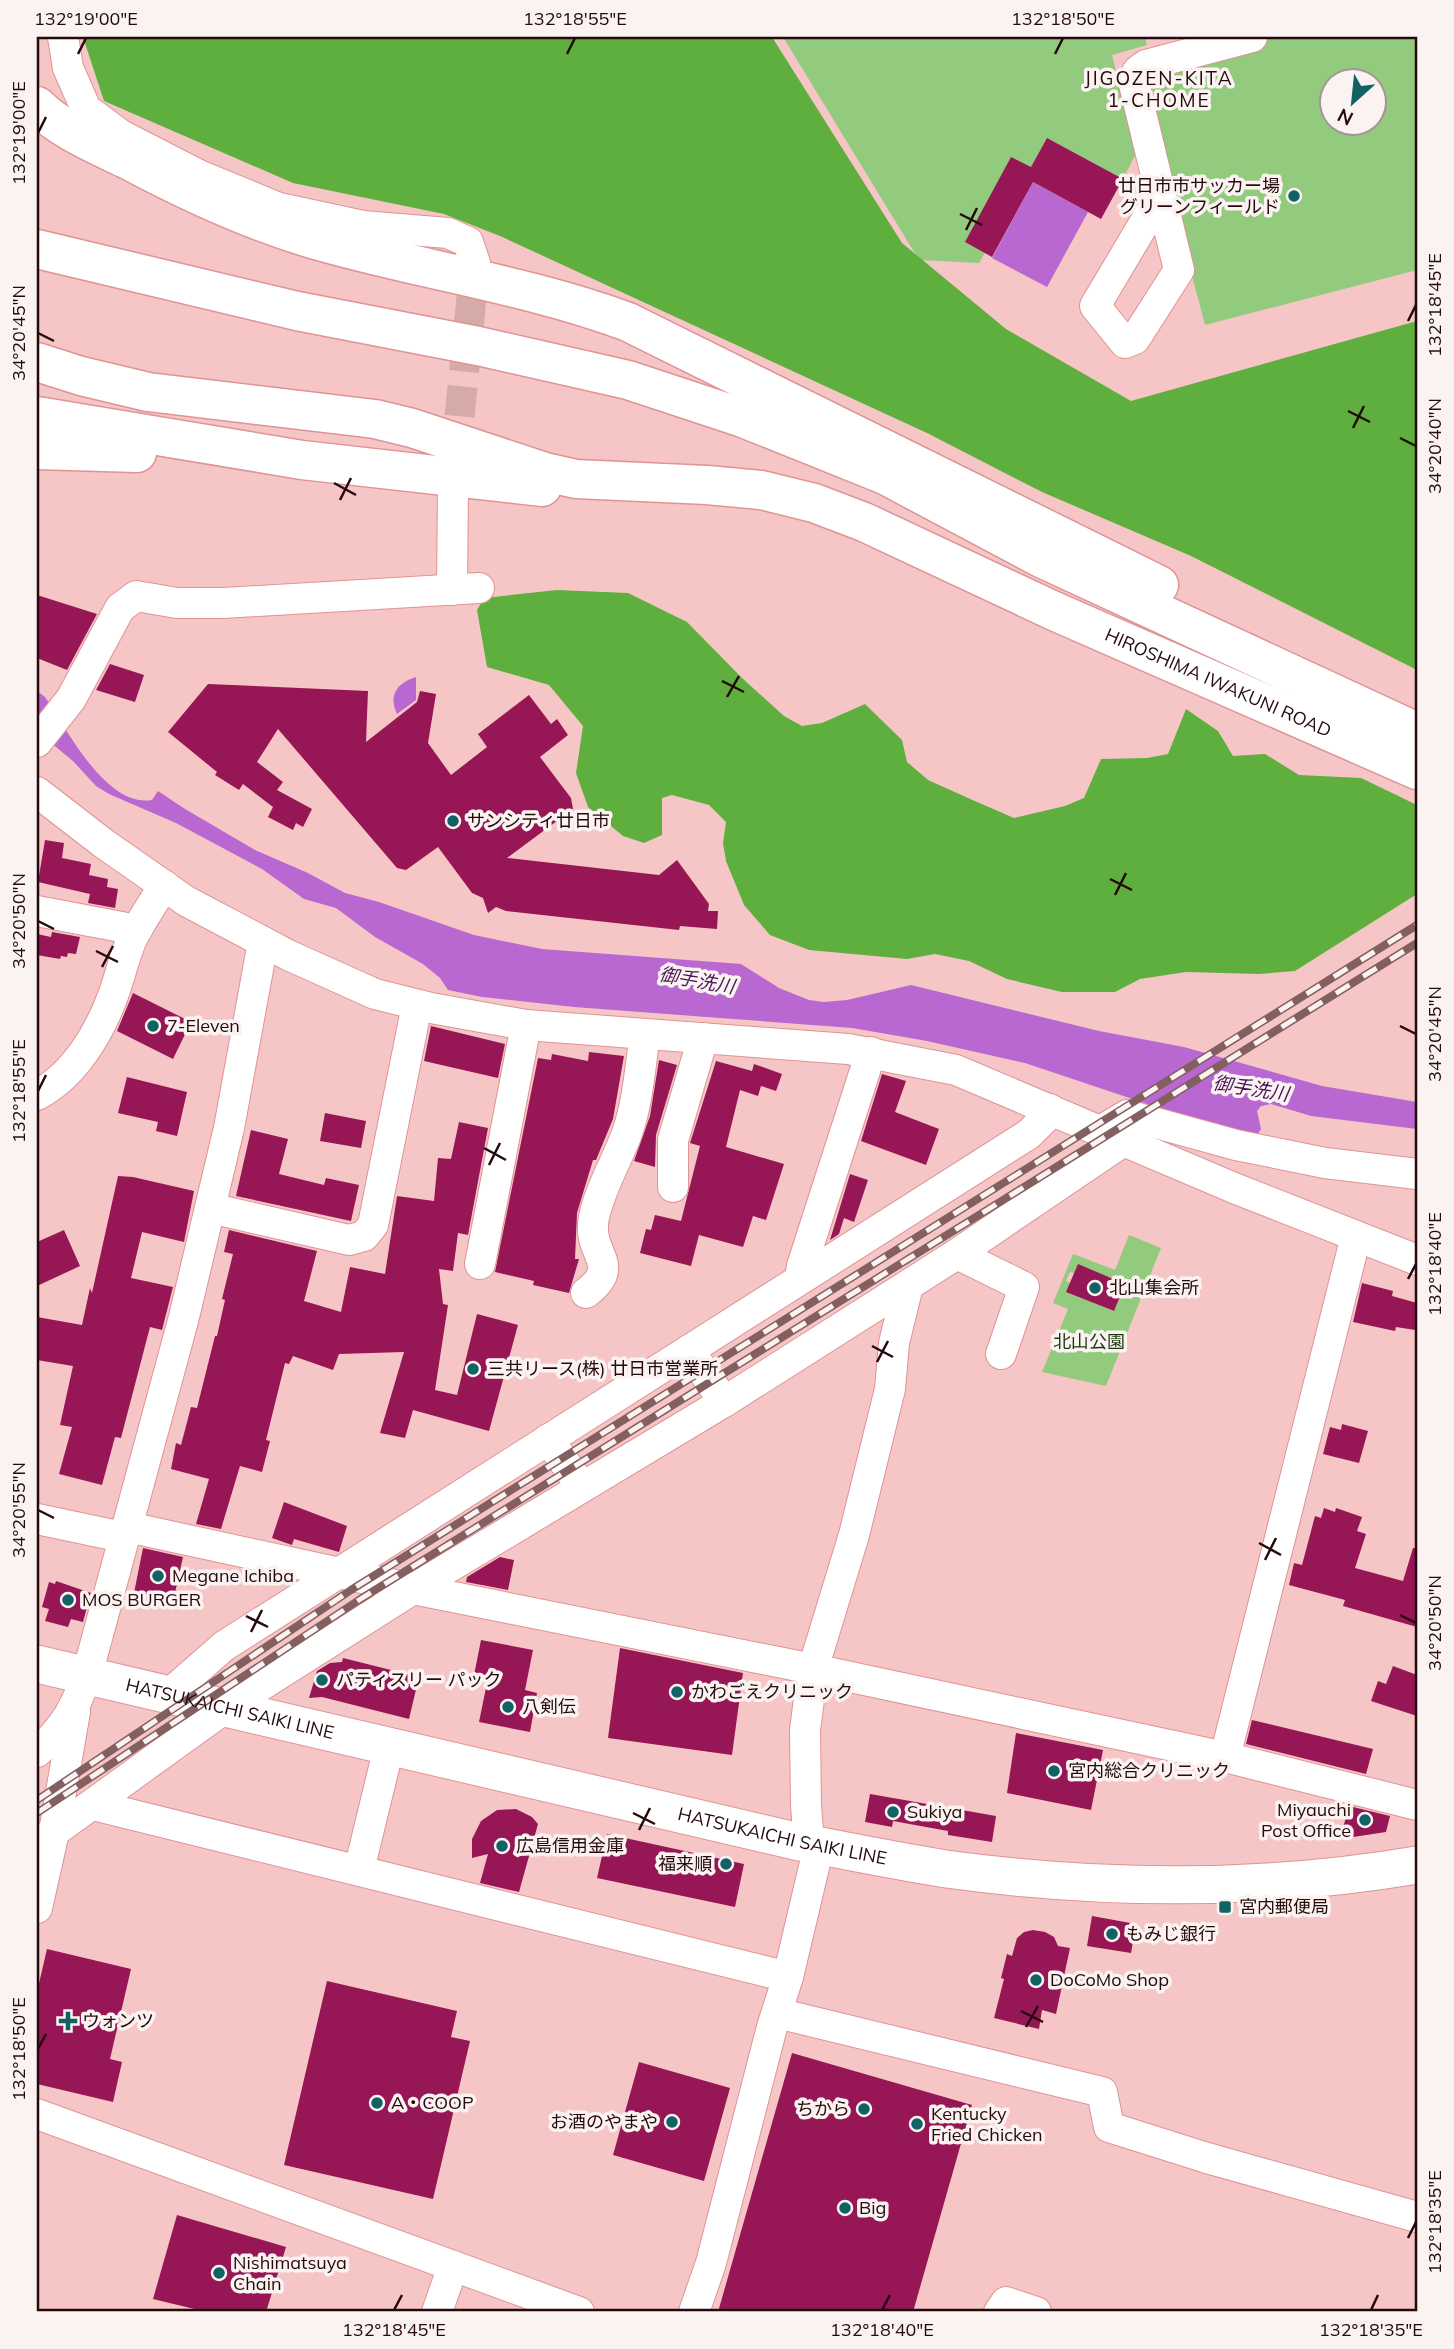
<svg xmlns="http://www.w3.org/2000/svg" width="1454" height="2349" viewBox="0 0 1454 2349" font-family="Mulish,'Noto Sans JP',sans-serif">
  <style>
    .green { fill: #92ca7e; fill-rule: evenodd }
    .forest { fill: #5faf3e }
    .water { fill: #b868d0 }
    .building { fill: #971655 }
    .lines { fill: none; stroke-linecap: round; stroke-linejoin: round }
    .minor-tunnel { stroke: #d7aaaa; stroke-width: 30; stroke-dasharray: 30 15; stroke-linecap: butt }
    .minor-casing { stroke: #df9395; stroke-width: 32 }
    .major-casing { stroke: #df9395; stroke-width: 39 }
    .highway-casing { stroke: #df9395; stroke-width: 41 }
    .minor { stroke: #fff; stroke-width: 30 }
    .major { stroke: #fff; stroke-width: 37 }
    .highway { stroke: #fff; stroke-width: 38 }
    .rail-casing { stroke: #835f60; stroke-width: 8 }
    .rail { stroke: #fbf2f2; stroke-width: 5; stroke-dasharray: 16; stroke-linecap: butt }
    .ticks { fill: none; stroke: #250a0c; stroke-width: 2.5 }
    .poi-dot { fill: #116265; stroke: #fbf2f2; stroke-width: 2.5 }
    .labels { text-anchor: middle; stroke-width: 7; stroke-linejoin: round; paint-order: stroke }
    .poi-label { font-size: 18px; fill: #250a0c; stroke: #fbf2f2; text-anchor: start }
    .street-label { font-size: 18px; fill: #250a0c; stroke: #fbf2f2 }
    .park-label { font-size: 18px; fill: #1a390d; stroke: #fbf2f2 }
    .neighbourhood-label { font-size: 19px; letter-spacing: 2px; fill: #250a0c; stroke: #fbf2f2 }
    .water-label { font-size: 19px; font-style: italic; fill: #491657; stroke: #fbf2f2 }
    .neatline { fill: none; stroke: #250a0c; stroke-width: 2.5 }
    .ticks-label { font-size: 18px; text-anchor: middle; fill: #250a0c }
  </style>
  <rect width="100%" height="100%" fill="#f6c6c6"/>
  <g class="green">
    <polygon points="783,37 1145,37 1147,45 1112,55 1136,153 1123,179 1047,138 1031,167 965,242 985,253 979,263 919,260"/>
    <path d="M 1266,37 L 1417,37 L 1417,270 L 1205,325 L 1138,70 ZM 1332,80 L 1374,80 L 1374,122 L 1332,122 Z"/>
    <path d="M 1129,1235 L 1161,1248 L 1106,1386 L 1042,1372 L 1068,1309 L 1053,1303 L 1073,1254 L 1115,1270 ZM 1070,1272 L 1124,1284 L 1113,1311 L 1067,1292 L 1070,1283 L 1066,1281 Z"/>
  </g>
  <g class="forest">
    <polygon points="83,37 772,37 902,243 1006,329 1131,401 1417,321 1417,670 1191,556 1042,492 927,433 500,236 444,214 293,183 104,101"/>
    <polygon points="557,590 628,593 687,622 742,678 784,716 802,726 822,723 865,704 902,740 907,762 928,780 968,798 1014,818 1065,806 1084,798 1101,759 1147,758 1168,754 1186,709 1218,731 1233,756 1265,754 1299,775 1361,778 1417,805 1417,894 1295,971 1259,974 1186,972 1140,979 1115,992 1062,992 1007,979 969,961 935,954 907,959 809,950 770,935 744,905 726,861 723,843 726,822 709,805 672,795 662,798 662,835 644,843 623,836 588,807 576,773 583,726 549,685 487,667 477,610 484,598"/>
  </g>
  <g class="water">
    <polygon points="1033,182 1088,212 1047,287 992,258"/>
    <path d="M 416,677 L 416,700 L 397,714 C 388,695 397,683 416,677 Z"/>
    <path d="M 37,691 L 45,697 C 67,729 106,808 152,800 L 158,791 L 185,809 L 255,850 L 308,873 L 345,893 L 379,902 L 474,935 L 542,949 L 741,964 L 779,988 L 809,1000 L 824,1002 L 847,1000 L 911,985 L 1099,1031 L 1184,1047 L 1322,1086 L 1417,1102 L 1417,1129 L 1311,1116 L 1271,1104 L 1261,1106 L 1257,1111 L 1261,1129 L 1256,1137 L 1216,1127 L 1025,1063 L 927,1041 L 852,1028 L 574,1007 L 482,997 L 448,990 L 440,978 L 423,964 L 375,937 L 336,908 L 304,899 L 262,869 L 176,823 L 109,794 L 96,786 L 74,762 L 37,731 Z"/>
  </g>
  <g class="building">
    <polygon points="1047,138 1123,179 1101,219 1033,182 992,257 965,242 1011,157 1031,167"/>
    <polygon points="37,595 97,614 67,670 37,658"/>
    <polygon points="110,664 144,675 135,702 96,690"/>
    <polygon points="208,684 368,691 366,742 417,702 420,691 436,694 428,743 451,775 487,747 478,734 529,695 551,724 557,719 568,735 540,757 571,798 573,809 507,858 659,875 677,860 709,904 708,911 718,911 717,929 680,926 679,930 506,911 496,907 488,913 483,898 472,893 438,847 406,870 397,868 278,729 257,762 283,782 277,790 312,809 303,827 296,823 293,830 268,817 273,807 243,784 239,790 215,775 217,772 168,732"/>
    <polygon points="45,840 64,843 62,858 91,864 89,875 108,879 107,887 118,889 115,908 88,903 90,894 38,882"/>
    <polygon points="52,932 80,937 76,954 68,953 67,957 61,956 60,959 37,955 37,934 51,937"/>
    <polygon points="133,993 191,1022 173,1059 117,1031"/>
    <polygon points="431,1026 505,1044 498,1078 424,1061"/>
    <polygon points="589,1052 624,1056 613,1119 596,1160 593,1160 577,1213 575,1259 579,1259 569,1293 533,1285 534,1281 495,1272 538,1058 551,1060 552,1054 588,1061"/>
    <polygon points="659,1060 677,1065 656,1135 655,1167 634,1161 650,1116"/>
    <polygon points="716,1061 752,1071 754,1064 782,1074 776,1091 761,1086 758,1096 740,1090 726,1147 784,1164 766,1220 753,1216 743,1247 699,1235 691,1266 640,1253 646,1229 651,1230 655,1215 681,1221 700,1146 690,1143"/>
    <polygon points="882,1074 906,1081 895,1112 939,1129 926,1165 861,1141"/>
    <polygon points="127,1077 187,1092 177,1136 156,1131 158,1122 118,1113"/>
    <polygon points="325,1113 366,1121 361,1148 320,1141"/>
    <polygon points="459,1122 488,1128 468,1235 458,1233 453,1271 439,1269 443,1304 448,1305 435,1390 457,1395 477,1314 518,1325 489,1431 413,1410 405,1438 380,1433 404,1352 339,1354 333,1370 293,1356 289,1364 285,1363 266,1440 270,1441 262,1472 240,1466 221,1529 196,1524 209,1479 171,1469 176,1443 181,1445 191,1407 197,1408 215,1336 217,1336 225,1300 222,1299 233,1254 224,1252 229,1230 317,1251 304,1301 341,1312 350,1267 385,1274 397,1196 434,1201 438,1158 451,1159"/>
    <polygon points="251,1130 288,1139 279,1174 324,1185 326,1178 359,1185 351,1221 236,1196"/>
    <polygon points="850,1174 868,1180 854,1222 844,1218 839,1234 830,1240"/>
    <polygon points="118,1176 133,1177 194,1191 184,1242 142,1232 131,1278 173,1287 162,1330 150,1327 121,1438 115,1437 102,1485 59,1474 72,1427 60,1425 73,1366 37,1360 37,1317 82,1325 90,1288 92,1293"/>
    <polygon points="64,1230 80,1266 37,1286 37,1242"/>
    <polygon points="1078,1264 1125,1284 1114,1311 1066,1292"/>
    <polygon points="1362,1283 1393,1291 1392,1296 1417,1303 1415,1330 1396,1327 1395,1331 1353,1322"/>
    <polygon points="1342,1424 1368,1431 1359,1463 1323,1454 1330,1427 1341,1430"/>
    <polygon points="284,1502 347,1526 339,1552 294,1539 292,1545 272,1538"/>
    <polygon points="1324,1508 1335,1512 1336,1508 1362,1517 1357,1531 1366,1534 1355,1568 1403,1581 1413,1548 1417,1548 1417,1627 1343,1606 1345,1600 1289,1585 1294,1563 1302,1565 1315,1516 1321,1518"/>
    <polygon points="143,1548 183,1557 172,1606 133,1598"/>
    <polygon points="500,1557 514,1560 508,1590 466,1582 467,1577"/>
    <polygon points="56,1581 91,1593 83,1622 71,1619 68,1627 45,1621 49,1609 42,1607 49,1582 55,1584"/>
    <polygon points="481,1640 533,1650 525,1690 537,1693 530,1732 479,1722 488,1678 474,1675"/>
    <polygon points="620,1648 743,1673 732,1755 608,1738"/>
    <polygon points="343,1658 419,1677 409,1719 322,1697 309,1698 317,1671 330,1663 342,1662"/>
    <polygon points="1393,1666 1417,1675 1417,1716 1371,1701 1378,1681 1386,1684"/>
    <polygon points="1252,1720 1373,1749 1366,1774 1246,1744"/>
    <polygon points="1016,1733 1103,1750 1091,1810 1007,1793"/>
    <polygon points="870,1794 996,1816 992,1842 948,1835 948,1831 893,1821 892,1827 865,1822"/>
    <polygon points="1349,1806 1390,1816 1386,1832 1340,1839"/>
    <polygon points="516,1809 532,1817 538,1824 519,1892 480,1883 488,1854 472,1858 472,1839 481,1821 497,1810"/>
    <polygon points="607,1834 744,1864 735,1907 597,1878"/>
    <polygon points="1092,1916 1136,1924 1131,1953 1087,1946"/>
    <polygon points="1033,1930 1045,1932 1054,1937 1058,1946 1070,1948 1056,2014 1042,2010 1039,2029 994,2018 1004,1979 1001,1978 1007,1954 1012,1956 1017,1938 1024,1932"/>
    <polygon points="47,1949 131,1969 110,2059 122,2062 113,2102 37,2084 37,1992"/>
    <polygon points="327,1981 457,2011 451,2037 470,2041 433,2199 284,2165"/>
    <polygon points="792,2053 972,2105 913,2312 718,2312"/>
    <polygon points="639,2062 730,2088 704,2181 613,2155"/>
    <polygon points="177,2215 286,2247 266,2312 207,2312 153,2299"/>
  </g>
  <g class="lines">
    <polyline class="minor-tunnel" points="455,461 475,263"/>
    <defs>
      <g id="minor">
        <polyline points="63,37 68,68 86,109 121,135 199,175 279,208 363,226 448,233 468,242 475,263"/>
        <path d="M 1161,195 L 1095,306 L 1125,343 L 1135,339 L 1179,270 L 1134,84 C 1134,74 1137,70 1146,65 L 1252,37"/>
        <polyline points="452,590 453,488"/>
        <polyline points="37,742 71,699 120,608 136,596 177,603 223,603 479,588"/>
        <polyline points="37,792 103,843 186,901 288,955 375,994 431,1008 526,1025 848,1049 956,1070 1234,1188 1417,1260"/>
        <polyline points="37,911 137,930"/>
        <path d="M 37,1095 C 75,1075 100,1032 114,993 C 120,976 124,958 131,941 C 140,922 153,904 164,885"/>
        <polyline points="1102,1130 1127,1115 1236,1145 1325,1163 1417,1174"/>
        <polyline points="673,1187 673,1140 703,1038"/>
        <polyline points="210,1208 349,1240 364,1236 373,1225 417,1005"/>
        <polyline points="957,1254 1024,1287 1001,1354"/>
        <polyline points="480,1264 526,1025"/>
        <polyline points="800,1279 802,1266 871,1052"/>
        <path d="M 586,1293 C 624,1264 586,1255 594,1217 C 600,1189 616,1162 626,1136 C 638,1104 640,1067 645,1034"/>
        <polyline points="689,1350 724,1402"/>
        <polyline points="548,1439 582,1487"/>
        <polyline points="37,1519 113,1535 137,1529 413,1589 813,1669 1225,1757 1417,1805"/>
        <polyline points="168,1695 224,1646 1029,1134 1045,1118 1050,1109"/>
        <path d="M 37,1752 C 64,1728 75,1709 87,1675 L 184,1317 L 229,1128 L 263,942"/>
        <polyline points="1225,1757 1356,1236"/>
        <polyline points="93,1805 788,1977"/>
        <polyline points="37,1844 224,1709 413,1589 724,1402 957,1254 1125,1140"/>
        <polyline points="809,1844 806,1805 805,1730 813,1669 854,1535 890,1389 894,1343 908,1286"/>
        <polyline points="359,1870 389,1747"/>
        <polyline points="37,1908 54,1832 75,1712"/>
        <polyline points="777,2013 1102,2092 1109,2127 1207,2158 1417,2217"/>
        <polyline points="37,2114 579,2312"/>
        <polyline points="437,2312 453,2266"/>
        <polyline points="694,2312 711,2263 772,2027 788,1977 819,1846"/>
        <polyline points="999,2312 1006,2302 1036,2312"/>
      </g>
      <g id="major">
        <path id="s1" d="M 37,1664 L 795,1841 C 846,1851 896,1861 946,1869 C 1101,1890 1263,1891 1417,1865"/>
      </g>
      <g id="highway">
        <path d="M 37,106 C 61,130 97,145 128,160 C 186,191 246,219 309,238 C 414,269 526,284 628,322 L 1159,585"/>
        <polyline points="37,249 297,311 478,346 628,380 743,418 885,475 1041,558 1417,732"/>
        <path id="s2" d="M 37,362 L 81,376 L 148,392 L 375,419 L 412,428 L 545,472 L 576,479 L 707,485 L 761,490 L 814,503 L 864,522 L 1054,611 L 1417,770"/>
        <polyline points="37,416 302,460 542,487"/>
        <polyline points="37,450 137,453"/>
      </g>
    </defs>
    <use href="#minor" class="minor-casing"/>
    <use href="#major" class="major-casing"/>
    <use href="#highway" class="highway-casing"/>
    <use href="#minor" class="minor"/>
    <use href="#major" class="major"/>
    <use href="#highway" class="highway"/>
    <defs>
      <g id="rail">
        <polyline points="37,1800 351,1590 1417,925"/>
        <polyline points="37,1813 359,1600 1417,943"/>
      </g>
    </defs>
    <use href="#rail" class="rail-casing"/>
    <use href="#rail" class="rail"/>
  </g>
  <path class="ticks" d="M 78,54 L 86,38M 567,54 L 575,38M 1055,54 L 1063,38M 38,133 L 46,117M 960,214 L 982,225M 966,230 L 977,208M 1408,321 L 1416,305M 38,333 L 54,341M 1348,411 L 1370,422M 1353,428 L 1364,406M 1400,438 L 1416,446M 334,483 L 356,495M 340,500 L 351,478M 722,681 L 744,692M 727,697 L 739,676M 1110,879 L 1132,890M 1115,895 L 1126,873M 38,921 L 54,929M 96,951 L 118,962M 102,967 L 113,946M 1400,1026 L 1416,1034M 38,1091 L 46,1075M 484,1148 L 506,1160M 489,1165 L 500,1143M 1408,1279 L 1416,1264M 872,1346 L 893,1357M 877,1362 L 888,1341M 38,1510 L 54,1518M 1259,1543 L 1281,1555M 1265,1560 L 1276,1538M 1400,1615 L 1416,1623M 246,1616 L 268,1627M 251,1632 L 262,1610M 633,1813 L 655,1824M 639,1830 L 650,1808M 1021,2011 L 1043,2022M 1026,2027 L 1038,2006M 38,2049 L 46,2034M 1408,2238 L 1416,2222M 394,2310 L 402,2295M 882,2310 L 890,2295M 1371,2310 L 1378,2295"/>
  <g class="poi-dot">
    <circle cx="1294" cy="196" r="7"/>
    <circle cx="453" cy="821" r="7"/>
    <circle cx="153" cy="1026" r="7"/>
    <circle cx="1095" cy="1288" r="7"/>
    <circle cx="473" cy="1369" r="7"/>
    <circle cx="158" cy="1576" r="7"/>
    <circle cx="68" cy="1600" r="7"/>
    <circle cx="322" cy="1680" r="7"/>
    <circle cx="677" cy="1692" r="7"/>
    <circle cx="508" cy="1707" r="7"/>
    <circle cx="1054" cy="1771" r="7"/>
    <circle cx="893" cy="1812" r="7"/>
    <circle cx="1365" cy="1820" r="7"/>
    <circle cx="502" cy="1846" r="7"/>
    <circle cx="726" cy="1864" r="7"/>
    <rect x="1218" y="1900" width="14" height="14" rx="3.5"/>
    <circle cx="1112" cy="1934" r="7"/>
    <circle cx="1036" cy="1980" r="7"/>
    <path d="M64.5 2010.5h7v7h7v7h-7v7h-7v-7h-7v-7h7z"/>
    <circle cx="377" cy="2103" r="7"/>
    <circle cx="864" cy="2109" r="7"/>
    <circle cx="672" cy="2122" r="7"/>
    <circle cx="917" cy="2124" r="7"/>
    <circle cx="845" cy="2208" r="7"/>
    <circle cx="219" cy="2273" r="7"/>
  </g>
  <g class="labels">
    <g class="poi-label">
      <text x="1280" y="192" text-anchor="end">廿日市市サッカー場<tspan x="1280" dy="21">グリーンフィールド</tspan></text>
      <text x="467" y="827">サンシティ廿日市</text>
      <text x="167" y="1032">7-Eleven</text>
      <text x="1109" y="1294">北山集会所</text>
      <text x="487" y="1375">三共リース(株) 廿日市営業所</text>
      <text x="172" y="1582">Megane Ichiba</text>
      <text x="82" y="1606">MOS BURGER</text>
      <text x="336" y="1686">パティスリー パック</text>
      <text x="691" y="1698">かわごえクリニック</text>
      <text x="522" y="1713">八剣伝</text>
      <text x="1068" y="1777">宮内総合クリニック</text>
      <text x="1351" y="1816" text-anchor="end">Miyauchi<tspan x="1351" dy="21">Post Office</tspan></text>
      <text x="907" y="1818">Sukiya</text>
      <text x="516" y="1852">広島信用金庫</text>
      <text x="712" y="1870" text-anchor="end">福来順</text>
      <text x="1239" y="1913">宮内郵便局</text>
      <text x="1126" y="1940">もみじ銀行</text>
      <text x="1050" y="1986">DoCoMo Shop</text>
      <text x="82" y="2027">ウォンツ</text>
      <text x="391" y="2109">A・COOP</text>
      <text x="850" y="2115" text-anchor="end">ちから</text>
      <text x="931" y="2120">Kentucky<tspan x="931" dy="21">Fried Chicken</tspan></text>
      <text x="658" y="2128" text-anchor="end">お酒のやまや</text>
      <text x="859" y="2214">Big</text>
      <text x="233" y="2269">Nishimatsuya<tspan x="233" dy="21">Chain</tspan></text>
    </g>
    <g class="street-label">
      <text dy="6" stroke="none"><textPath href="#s2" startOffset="1236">HIROSHIMA IWAKUNI ROAD</textPath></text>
      <text dy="6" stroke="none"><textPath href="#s1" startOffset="198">HATSUKAICHI SAIKI LINE</textPath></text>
      <text dy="6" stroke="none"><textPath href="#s1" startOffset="765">HATSUKAICHI SAIKI LINE</textPath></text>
    </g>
    <g class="park-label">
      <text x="1089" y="1348">北山公園</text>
    </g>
    <g class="neighbourhood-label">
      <text x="1159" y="85">JIGOZEN-KITA<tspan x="1159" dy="22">1-CHOME</tspan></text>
    </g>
    <g class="water-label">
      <text transform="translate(697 980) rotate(10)" y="7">御手洗川</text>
      <text transform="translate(1251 1088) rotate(9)" y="7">御手洗川</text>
    </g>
  </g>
  <rect width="1454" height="2349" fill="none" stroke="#fbf2f2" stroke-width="77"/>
  <g transform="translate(1353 102) rotate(207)"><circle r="33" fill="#fbf2f2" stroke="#a59596" stroke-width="2"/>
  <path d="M0-5L12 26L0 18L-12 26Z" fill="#116265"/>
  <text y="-10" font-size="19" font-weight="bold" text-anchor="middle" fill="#250a0c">N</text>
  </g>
  <rect x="38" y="38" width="1378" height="2272" class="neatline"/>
  <g class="ticks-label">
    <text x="86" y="25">132°19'00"E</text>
    <text x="575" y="25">132°18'55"E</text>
    <text x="1063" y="25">132°18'50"E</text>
    <text transform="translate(19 133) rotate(-90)" y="6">132°19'00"E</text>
    <text transform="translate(1435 305) rotate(-90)" y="6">132°18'45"E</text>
    <text transform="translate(19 333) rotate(-90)" y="6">34°20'45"N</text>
    <text transform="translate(1435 446) rotate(-90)" y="6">34°20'40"N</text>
    <text transform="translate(19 921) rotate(-90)" y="6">34°20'50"N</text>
    <text transform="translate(1435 1034) rotate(-90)" y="6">34°20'45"N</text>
    <text transform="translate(19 1091) rotate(-90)" y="6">132°18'55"E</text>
    <text transform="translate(1435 1264) rotate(-90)" y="6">132°18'40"E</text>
    <text transform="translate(19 1510) rotate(-90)" y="6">34°20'55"N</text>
    <text transform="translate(1435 1623) rotate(-90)" y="6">34°20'50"N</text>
    <text transform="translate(19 2049) rotate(-90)" y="6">132°18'50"E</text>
    <text transform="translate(1435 2222) rotate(-90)" y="6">132°18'35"E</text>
    <text x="394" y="2336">132°18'45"E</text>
    <text x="882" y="2336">132°18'40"E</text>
    <text x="1371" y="2336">132°18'35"E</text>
  </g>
</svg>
